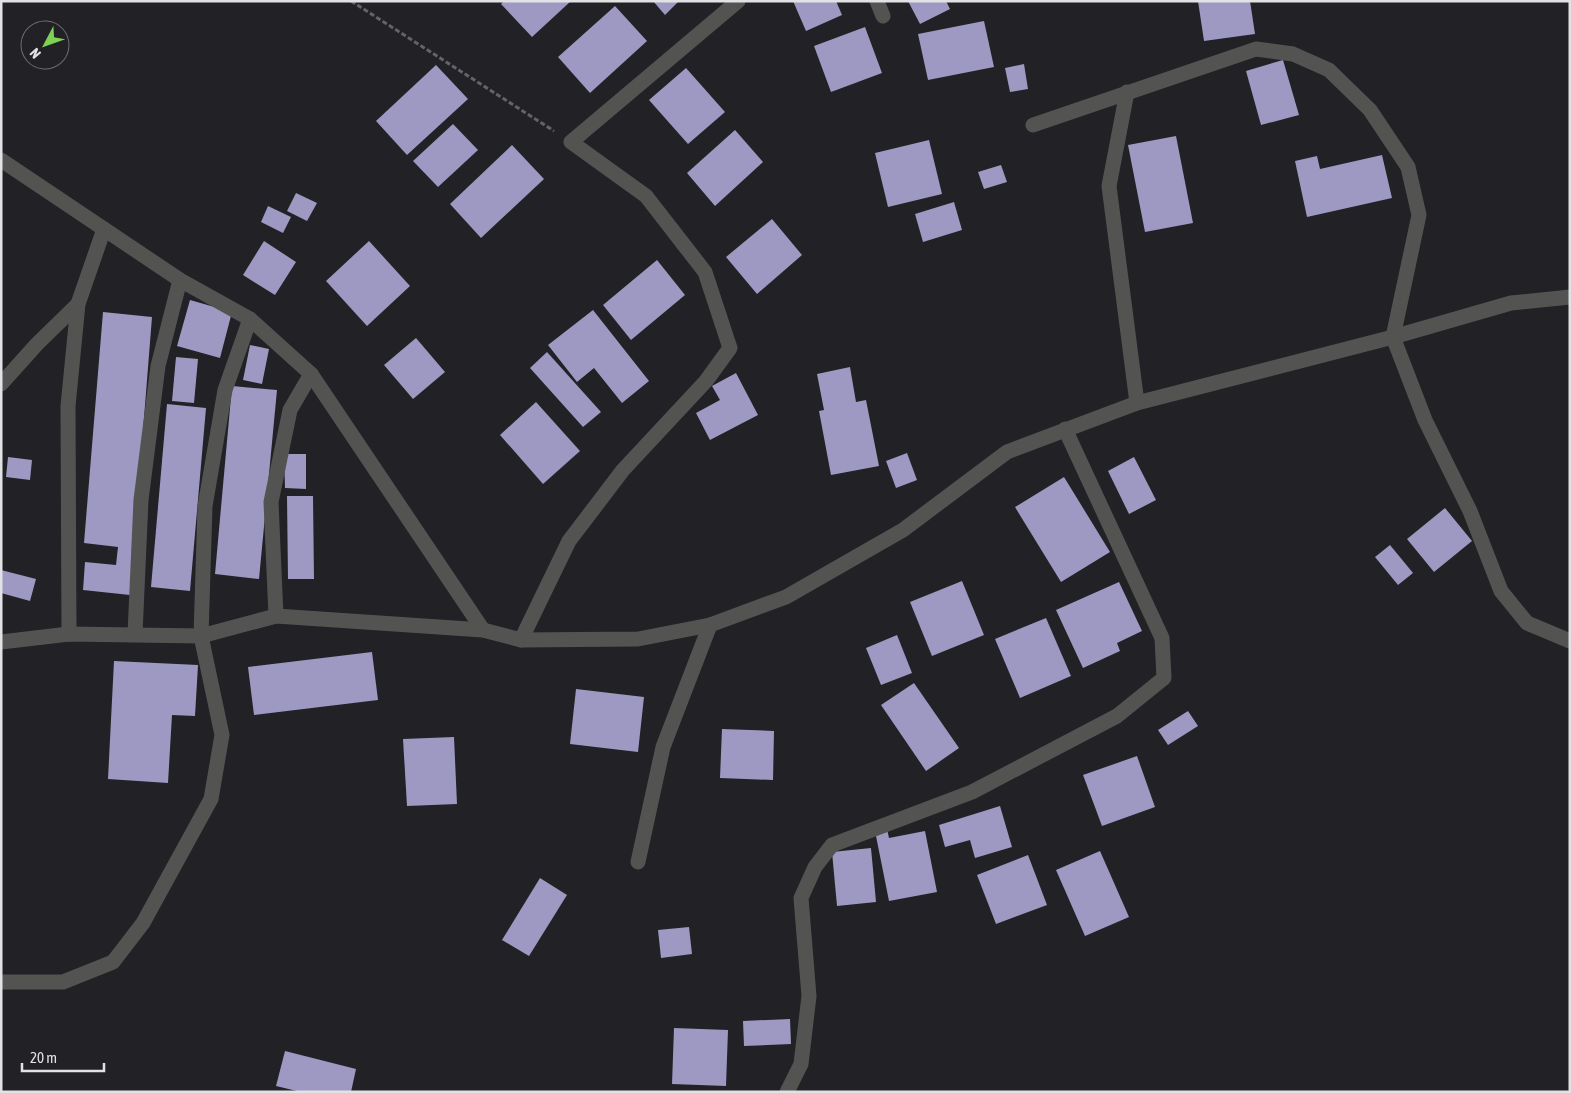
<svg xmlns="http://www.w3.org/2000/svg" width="1571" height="1093" viewBox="0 0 1571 1093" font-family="'Asap Condensed',sans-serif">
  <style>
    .building { fill: #9d99c2 }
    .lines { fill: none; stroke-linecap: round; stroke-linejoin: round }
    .path { stroke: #636368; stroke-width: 3; stroke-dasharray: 5 2.5; stroke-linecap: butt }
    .street { stroke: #535452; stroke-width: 15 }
  </style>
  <rect width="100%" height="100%" fill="#212126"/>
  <g class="building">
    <polygon points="504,1 571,1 532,37 501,4"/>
    <polygon points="653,1 679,1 665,15"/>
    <polygon points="793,1 836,1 842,15 806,31"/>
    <polygon points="908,1 946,1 950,9 920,24"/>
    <polygon points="1198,1 1250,1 1255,34 1204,41"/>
    <polygon points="615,6 647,41 590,93 558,57"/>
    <polygon points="984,21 994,67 928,80 918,34"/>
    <polygon points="865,27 882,73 831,92 814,46"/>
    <polygon points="1283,60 1299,115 1261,125 1246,71"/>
    <polygon points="1024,64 1028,89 1010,92 1005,68"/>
    <polygon points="436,65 468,99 407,155 376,121"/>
    <polygon points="686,68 725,112 688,144 649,100"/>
    <polygon points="453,124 478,150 438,187 413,161"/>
    <polygon points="735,130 763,162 715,206 687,173"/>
    <polygon points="1176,136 1193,223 1145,232 1128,145"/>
    <polygon points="929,140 942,194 888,207 875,153"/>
    <polygon points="512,145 544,179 481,238 450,204"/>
    <polygon points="1382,155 1392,198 1307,217 1295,161 1317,156 1320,169"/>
    <polygon points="1001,165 1007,182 984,189 978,172"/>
    <polygon points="296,193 317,203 307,221 287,211"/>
    <polygon points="954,202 962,230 923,242 915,214"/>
    <polygon points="268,206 291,217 283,233 261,222"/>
    <polygon points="772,219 802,255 757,294 726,257"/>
    <polygon points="264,241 296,262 275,295 243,275"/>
    <polygon points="369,241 410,286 367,326 326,281"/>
    <polygon points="657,260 685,295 631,340 603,305"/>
    <polygon points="190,300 232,312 220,358 177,346"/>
    <polygon points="593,310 649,381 622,403 594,368 577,382 548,345"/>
    <polygon points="103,312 152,317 130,595 83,590 85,562 116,565 118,547 84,543"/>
    <polygon points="416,338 445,372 413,399 384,365"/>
    <polygon points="250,345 269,349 262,384 243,380"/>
    <polygon points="547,352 601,412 583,427 530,368"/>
    <polygon points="176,357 198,359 194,403 172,401"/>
    <polygon points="850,367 856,402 866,400 879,466 831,475 819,411 824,410 817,374"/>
    <polygon points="736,373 758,415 710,440 696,413 720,400 712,386"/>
    <polygon points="232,386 277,390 259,579 215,574"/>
    <polygon points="536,402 580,451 543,484 500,435"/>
    <polygon points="167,404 206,408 190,591 151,587"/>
    <polygon points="907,453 917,480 896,488 886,461"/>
    <polygon points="284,454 306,454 306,489 285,488"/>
    <polygon points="8,457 32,460 30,480 6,477"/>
    <polygon points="1134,457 1156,500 1129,514 1108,471"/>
    <polygon points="1064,477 1110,552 1061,582 1015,507"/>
    <polygon points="287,496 313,496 314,579 288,579"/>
    <polygon points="1445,508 1472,541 1434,572 1407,539"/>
    <polygon points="1390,545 1413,573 1398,585 1375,557"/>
    <polygon points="1,570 36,579 30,601 1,593"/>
    <polygon points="962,581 984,635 932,656 910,602"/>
    <polygon points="1119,582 1142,631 1117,643 1120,651 1083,668 1056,610"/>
    <polygon points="1046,618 1071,676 1020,698 995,639"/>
    <polygon points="897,635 912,673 881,685 866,648"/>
    <polygon points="372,652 378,700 254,715 248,667"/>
    <polygon points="114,661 198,665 195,716 172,715 168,783 108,779"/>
    <polygon points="914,683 959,748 926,771 881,705"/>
    <polygon points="576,689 644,697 638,752 570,744"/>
    <polygon points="1188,711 1198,726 1168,745 1158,730"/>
    <polygon points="722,729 774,731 773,780 720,778"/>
    <polygon points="454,737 457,804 407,806 403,739"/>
    <polygon points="1137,756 1155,807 1102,826 1083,775"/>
    <polygon points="1000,806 1012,847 975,858 970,840 945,847 939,825"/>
    <polygon points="887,829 889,838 925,831 937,892 889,901 875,831"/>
    <polygon points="871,848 876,902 837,906 832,852"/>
    <polygon points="1100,851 1129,917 1085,936 1056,870"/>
    <polygon points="1028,855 1047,905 996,924 977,875"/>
    <polygon points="540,878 567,895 529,956 502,940"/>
    <polygon points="689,927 692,954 661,958 658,930"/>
    <polygon points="790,1019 791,1044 744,1046 743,1021"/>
    <polygon points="674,1028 728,1030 726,1086 672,1084"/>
    <polygon points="285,1051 356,1069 351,1092 301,1092 276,1086"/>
  </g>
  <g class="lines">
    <polyline class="path" points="351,1 554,131"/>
    <g class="street">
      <polyline points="877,1 883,16"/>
      <polyline points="1127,92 1109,186 1137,403"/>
      <polyline points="1033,125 1256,49 1293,54 1329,70 1370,110 1408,167 1419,215 1393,337 1425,420 1470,511 1501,591 1527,623 1570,641"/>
      <polyline points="1,160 180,280 250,319 311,374 483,630"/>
      <polyline points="1,384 37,344 78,304"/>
      <polyline points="276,616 271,502 290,410 311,374"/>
      <polyline points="69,634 68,406 78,304 104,229"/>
      <polyline points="135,634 141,500 158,366 180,280"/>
      <polyline points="521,640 569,541 623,470 706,381 730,348 705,272 646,196 571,142 738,1"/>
      <polyline points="1,642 69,634 201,636 276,616 483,630 521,640 638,639 710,625 786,597 903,530 1007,452 1137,403 1393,337 1511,303 1570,297"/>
      <polyline points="638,862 663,747 710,625"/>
      <polyline points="1,982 63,982 113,962 143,923 211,799 222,735 201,636 205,506 225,390 250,319"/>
      <polyline points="787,1092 801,1064 809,996 801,898 815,867 832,845 972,792 1117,716 1164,678 1162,638 1065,429"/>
    </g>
  </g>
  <rect width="1571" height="1093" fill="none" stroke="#e2e2e5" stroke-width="5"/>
  <g transform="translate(45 45) rotate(229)"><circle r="24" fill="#212126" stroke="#6e6e72"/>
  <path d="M0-4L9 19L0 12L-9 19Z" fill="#7dd154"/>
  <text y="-8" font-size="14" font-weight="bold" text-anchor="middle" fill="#e2e2e5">N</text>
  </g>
  <path d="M22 1063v8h82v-8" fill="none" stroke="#e2e2e5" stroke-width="2.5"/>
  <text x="30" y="1063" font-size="15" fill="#e2e2e5" stroke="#212126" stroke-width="4" paint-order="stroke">20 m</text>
</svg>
